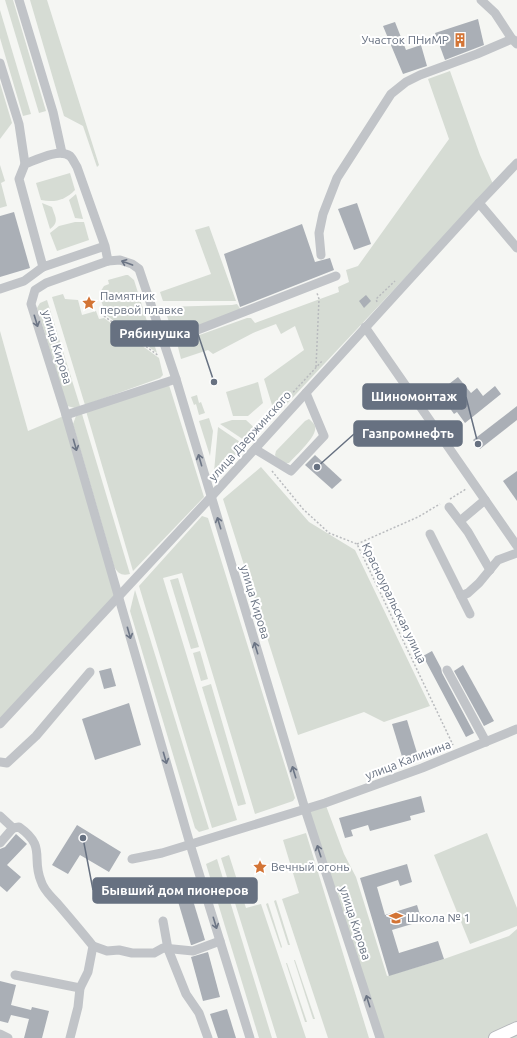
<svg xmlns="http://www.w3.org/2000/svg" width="517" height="1038" viewBox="0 0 517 1038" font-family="Ubuntu,sans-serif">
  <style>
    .green { fill: #d6dcd4 }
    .building { fill: #aaafb6 }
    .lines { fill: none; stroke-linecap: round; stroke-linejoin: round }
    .major-casing { stroke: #b5b7bb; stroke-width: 14 }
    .path { stroke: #b9bbbe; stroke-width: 1.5; stroke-dasharray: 2 2; stroke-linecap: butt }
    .minor { stroke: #c1c4c8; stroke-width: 9 }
    .major { stroke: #fff; stroke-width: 12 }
    .oneway { stroke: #6c7585 }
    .labels { text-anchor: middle; stroke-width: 4; stroke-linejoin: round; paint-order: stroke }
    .poi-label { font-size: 12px; fill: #677181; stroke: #fff; text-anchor: start }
    .street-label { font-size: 12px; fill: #677181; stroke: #fff }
    .leader { fill: none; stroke: #677181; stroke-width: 1.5 }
    .callout-dot { fill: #677181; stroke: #fff; stroke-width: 1.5 }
    .callout { fill: #677181; stroke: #677181; stroke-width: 1.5 }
    .callout-label { font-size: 13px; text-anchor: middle; font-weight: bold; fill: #fff }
  </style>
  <rect width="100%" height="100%" fill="#f5f6f3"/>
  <g class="green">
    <polygon points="5,0 13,0 46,111 39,113"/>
    <polygon points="30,0 47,0 99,165 97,167 83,126 64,116"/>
    <polygon points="0,10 31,114 23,116 0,38"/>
    <polygon points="450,71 480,155 493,184 281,410 272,405 264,379 304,350 295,326 281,334 276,324 253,333 213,354 208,350 181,359 177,343 247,318 251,318 255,323 339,292 338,287 349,282 346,270 358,266 449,139 428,79"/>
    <polygon points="0,83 12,123 0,139"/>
    <polygon points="0,165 5,181 1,183 7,206 0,208"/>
    <path d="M 70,173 L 75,190 C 65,200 55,203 41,200 L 36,183 Z"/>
    <polygon points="76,194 83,219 75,218 69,200"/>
    <path d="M 42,203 L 52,207 C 55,217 60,222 50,229 Z"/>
    <polygon points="75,222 84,222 89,240 57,251 50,233 59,226"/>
    <polygon points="209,226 236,301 163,301 160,292 211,274 195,230"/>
    <polygon points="126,275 128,275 134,280 157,353 106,315 99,294 104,286 109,284 108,280"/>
    <polygon points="63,294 65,299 78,300 82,315 96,311 99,319 104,318 159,358 163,375 160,378 85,405 52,297"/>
    <polygon points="47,300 80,406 75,408 67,406 37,308 40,303"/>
    <polygon points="237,304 241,310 174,337 164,307 232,305"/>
    <polygon points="0,331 28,431 66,415 118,596 0,724"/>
    <polygon points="258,382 263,403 248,416 233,416 226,392"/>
    <polygon points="169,385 204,497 133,571 86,411"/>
    <polygon points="197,395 199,403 201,402 205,413 199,415 196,404 194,405 191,397"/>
    <path d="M 82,414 L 130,574 C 122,576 118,574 114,566 L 73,424 L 76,416 Z"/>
    <polygon points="209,418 213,431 210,456 199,421"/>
    <path d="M 309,419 C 311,421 314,423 315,426 C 318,436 296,455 289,463 C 282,463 278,462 275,455 L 276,451 L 305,421 Z"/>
    <polygon points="232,420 246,420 260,433 250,444 220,424"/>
    <polygon points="218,427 246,446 224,471 220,474 214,472"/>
    <polygon points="261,467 309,522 355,550 430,706 384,722 364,712 298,735 223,499"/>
    <polygon points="202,516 208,518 295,798 293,801 255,814 182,573 163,578 237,820 212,828 139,586"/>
    <polygon points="178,578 199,647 191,649 170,580"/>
    <polygon points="135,590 209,829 199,832 195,828 130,611"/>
    <polygon points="200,651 208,679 201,681 193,653"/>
    <polygon points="211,684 246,804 238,806 202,687"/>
    <polygon points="325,803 344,854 356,877 387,976 444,959 509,936 517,929 517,1038 380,1038 305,809"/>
    <polygon points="306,833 369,1038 328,1038 282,899 299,893 283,840"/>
    <polygon points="487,833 517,908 517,926 470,944 434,855"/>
    <polygon points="229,855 246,908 261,904 306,1038 277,1038 221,858"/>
    <polygon points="217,859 272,1038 259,1038 206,864"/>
    <polygon points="276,900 290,945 288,945 274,901"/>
    <polygon points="268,903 282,947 281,948 266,904"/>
    <polygon points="294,960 295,960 315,1019 313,1019"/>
    <polygon points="286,963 287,963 307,1022 305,1022"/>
  </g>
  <g class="building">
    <polygon points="478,19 484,45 445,60 435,33"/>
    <polygon points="395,22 406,50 421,45 427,66 403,74 383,26"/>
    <polygon points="357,203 371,244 354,250 338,209"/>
    <polygon points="14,212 30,268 0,277 0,216"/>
    <polygon points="302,224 315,262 330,258 334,270 240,307 224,254"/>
    <polygon points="366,295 371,301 364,308 359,301"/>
    <polygon points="458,377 471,393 477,388 483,396 495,386 501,394 465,423 457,412 454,414 444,400 442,402 436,394"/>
    <polygon points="517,406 517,420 480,449 473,440"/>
    <polygon points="315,455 342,480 332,489 305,465"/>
    <polygon points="517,471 517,501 503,481"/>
    <polygon points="432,651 441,668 442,673 474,733 466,737 423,656"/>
    <polygon points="463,665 494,721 484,726 454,671"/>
    <polygon points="111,668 116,686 104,689 99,671"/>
    <polygon points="129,703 141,745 95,760 82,719"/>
    <polygon points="407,720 418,756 403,760 392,724"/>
    <polygon points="421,796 425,812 410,816 411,820 370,831 368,825 351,830 353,836 345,838 339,818"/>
    <polygon points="77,825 121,852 109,872 80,855 68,874 52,865"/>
    <polygon points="16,834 27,844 7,865 21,877 7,892 0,886 0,849 5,847"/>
    <polygon points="407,864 412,882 400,886 398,880 377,887 385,915 417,905 422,921 392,930 399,953 438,941 444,959 389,976 360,878"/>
    <polygon points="188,884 205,940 192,945 191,945 174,888"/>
    <polygon points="208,952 220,997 203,1001 191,957"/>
    <polygon points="0,981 16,985 11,1005 31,1010 32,1007 49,1011 42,1038 24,1038 29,1019 11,1015 8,1023 0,1021"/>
    <polygon points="227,1009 236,1038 218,1038 210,1014"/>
  </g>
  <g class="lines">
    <defs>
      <polyline id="major" points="495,1038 517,1028"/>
    </defs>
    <use href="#major" class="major-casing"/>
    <g class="path">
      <polyline points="377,302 376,299 395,281"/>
      <polyline points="104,316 159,356"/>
      <polyline points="316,367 319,299 317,293"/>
      <polyline points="285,401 323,360"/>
      <polyline points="272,471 303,509 329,533 357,544 453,745"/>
      <polyline points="450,499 466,489"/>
      <polyline points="357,544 418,517 440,504"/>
    </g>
    <g class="minor">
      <polyline points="19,0 53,112 62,153"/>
      <polyline points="481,0 495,13 512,39 516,41"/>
      <polyline points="0,63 19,124 25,164"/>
      <polyline points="479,203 517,248"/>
      <path d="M 105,246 L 43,267 L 19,179 L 25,164 C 36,160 59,148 70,156 C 73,159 75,164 77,167 L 105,246 L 108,261"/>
      <polyline points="321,255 319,233 323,214 337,178 391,94 406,82 420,75 477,54 512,39 517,44"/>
      <polyline points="0,289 24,281 43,267"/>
      <polyline points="365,327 517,546"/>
      <polyline points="164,343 336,276"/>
      <polyline points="66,415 176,379"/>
      <polyline points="255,449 291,471 324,436 306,393"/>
      <polyline points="449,507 468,532 490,570"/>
      <polyline points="460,521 485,500"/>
      <polyline points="430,534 470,614"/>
      <polyline points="461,596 468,593 479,583 498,560 517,553"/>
      <polyline points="447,670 486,742"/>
      <polyline points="0,724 211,497 479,203 517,163"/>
      <polyline points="0,762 7,763 36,736 90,672"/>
      <path d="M 0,816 L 13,828 L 19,827 C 47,847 31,857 41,881 C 44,891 51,896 57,903 C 69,917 81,931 93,946 L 88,972 L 80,988 L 78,1007 L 70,1038"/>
      <polyline points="0,843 13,828"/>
      <polyline points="132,859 162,853 325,803 422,768 517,729"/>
      <polyline points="163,921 168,949 186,994 199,1013 208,1038"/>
      <polyline points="93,946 107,951 119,950 132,953 154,953 163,948 193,951 220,941"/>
      <polyline points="15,975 80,988"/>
      <polyline points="0,1034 8,1038"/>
      <polyline points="250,1038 190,844 66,415 31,304 35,290 46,283 108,261 120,260 132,264 139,269 176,379 305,809 380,1038"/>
    </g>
    <use href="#major" class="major"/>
  </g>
  <defs><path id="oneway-shaft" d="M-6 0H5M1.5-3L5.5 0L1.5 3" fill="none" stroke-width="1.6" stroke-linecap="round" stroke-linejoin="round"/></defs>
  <g class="oneway">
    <use href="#oneway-shaft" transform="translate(127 263) rotate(-160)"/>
    <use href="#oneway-shaft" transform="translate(36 321) rotate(73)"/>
    <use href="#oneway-shaft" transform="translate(75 445) rotate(74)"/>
    <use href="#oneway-shaft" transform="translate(200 460) rotate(-106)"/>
    <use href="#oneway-shaft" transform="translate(219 523) rotate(-107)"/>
    <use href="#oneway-shaft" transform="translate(129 633) rotate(74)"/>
    <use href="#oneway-shaft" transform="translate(256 648) rotate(-107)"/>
    <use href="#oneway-shaft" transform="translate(165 758) rotate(74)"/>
    <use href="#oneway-shaft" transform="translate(294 772) rotate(-107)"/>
    <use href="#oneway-shaft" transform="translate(319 851) rotate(-108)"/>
    <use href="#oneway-shaft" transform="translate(215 923) rotate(73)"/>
    <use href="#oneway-shaft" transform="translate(368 1001) rotate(-108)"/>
  </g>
  <defs>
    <symbol id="building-bare" viewBox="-9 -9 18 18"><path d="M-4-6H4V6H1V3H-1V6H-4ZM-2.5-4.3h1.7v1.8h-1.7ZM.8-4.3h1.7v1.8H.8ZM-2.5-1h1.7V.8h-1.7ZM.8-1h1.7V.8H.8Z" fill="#d37435" stroke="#fff" stroke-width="2.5" paint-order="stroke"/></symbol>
    <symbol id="sight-bare" viewBox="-9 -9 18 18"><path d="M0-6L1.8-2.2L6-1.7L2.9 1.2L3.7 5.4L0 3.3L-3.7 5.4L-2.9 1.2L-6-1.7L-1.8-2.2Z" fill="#d37435" stroke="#fff" stroke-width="2.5" paint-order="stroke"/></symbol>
    <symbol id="school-bare" viewBox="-9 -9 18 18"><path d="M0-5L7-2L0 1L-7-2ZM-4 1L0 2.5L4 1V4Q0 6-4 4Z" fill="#d37435" stroke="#fff" stroke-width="2.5" paint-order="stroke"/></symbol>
  </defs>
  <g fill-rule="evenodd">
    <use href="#building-bare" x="450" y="30" width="20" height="20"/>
    <use href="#sight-bare" x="79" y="293" width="20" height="20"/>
    <use href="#sight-bare" x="250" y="857" width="20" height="20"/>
    <use href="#school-bare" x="386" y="908" width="20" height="20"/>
  </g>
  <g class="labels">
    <g class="poi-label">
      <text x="449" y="44" text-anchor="end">Участок ПНиМР</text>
      <text x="100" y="300">Памятник<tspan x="100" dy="14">первой плавке</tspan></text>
      <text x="271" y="871">Вечный огонь</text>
      <text x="407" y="922">Школа № 1</text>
    </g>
    <g class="street-label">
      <text transform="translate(57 347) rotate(73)" y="4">улица Кирова</text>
      <text transform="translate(250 436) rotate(-48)" y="4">улица Дзержинского</text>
      <text transform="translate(255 602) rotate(73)" y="4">улица Кирова</text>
      <text transform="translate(394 603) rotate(64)" y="4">Красноуральская улица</text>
      <text transform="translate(408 760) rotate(-21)" y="4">улица Калинина</text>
      <text transform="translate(355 923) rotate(72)" y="4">улица Кирова</text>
    </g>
  </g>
  <path class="leader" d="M214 382L198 334M478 444L466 397M317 467L354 434M83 838L93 890"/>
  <g class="callout-dot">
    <circle cx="214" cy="382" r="4"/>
    <circle cx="478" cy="444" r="4"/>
    <circle cx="317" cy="467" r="4"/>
    <circle cx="83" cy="838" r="4"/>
  </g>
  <g class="callout">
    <rect x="111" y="321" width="87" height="25" rx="4"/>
    <rect x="363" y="384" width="103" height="25" rx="4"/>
    <rect x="354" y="421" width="108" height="25" rx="4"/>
    <rect x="93" y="878" width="164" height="25" rx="4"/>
  </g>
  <g class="callout-label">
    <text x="155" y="338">Рябинушка</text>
    <text x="414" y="401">Шиномонтаж</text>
    <text x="408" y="438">Газпромнефть</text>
    <text x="175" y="895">Бывший дом пионеров</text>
  </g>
</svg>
